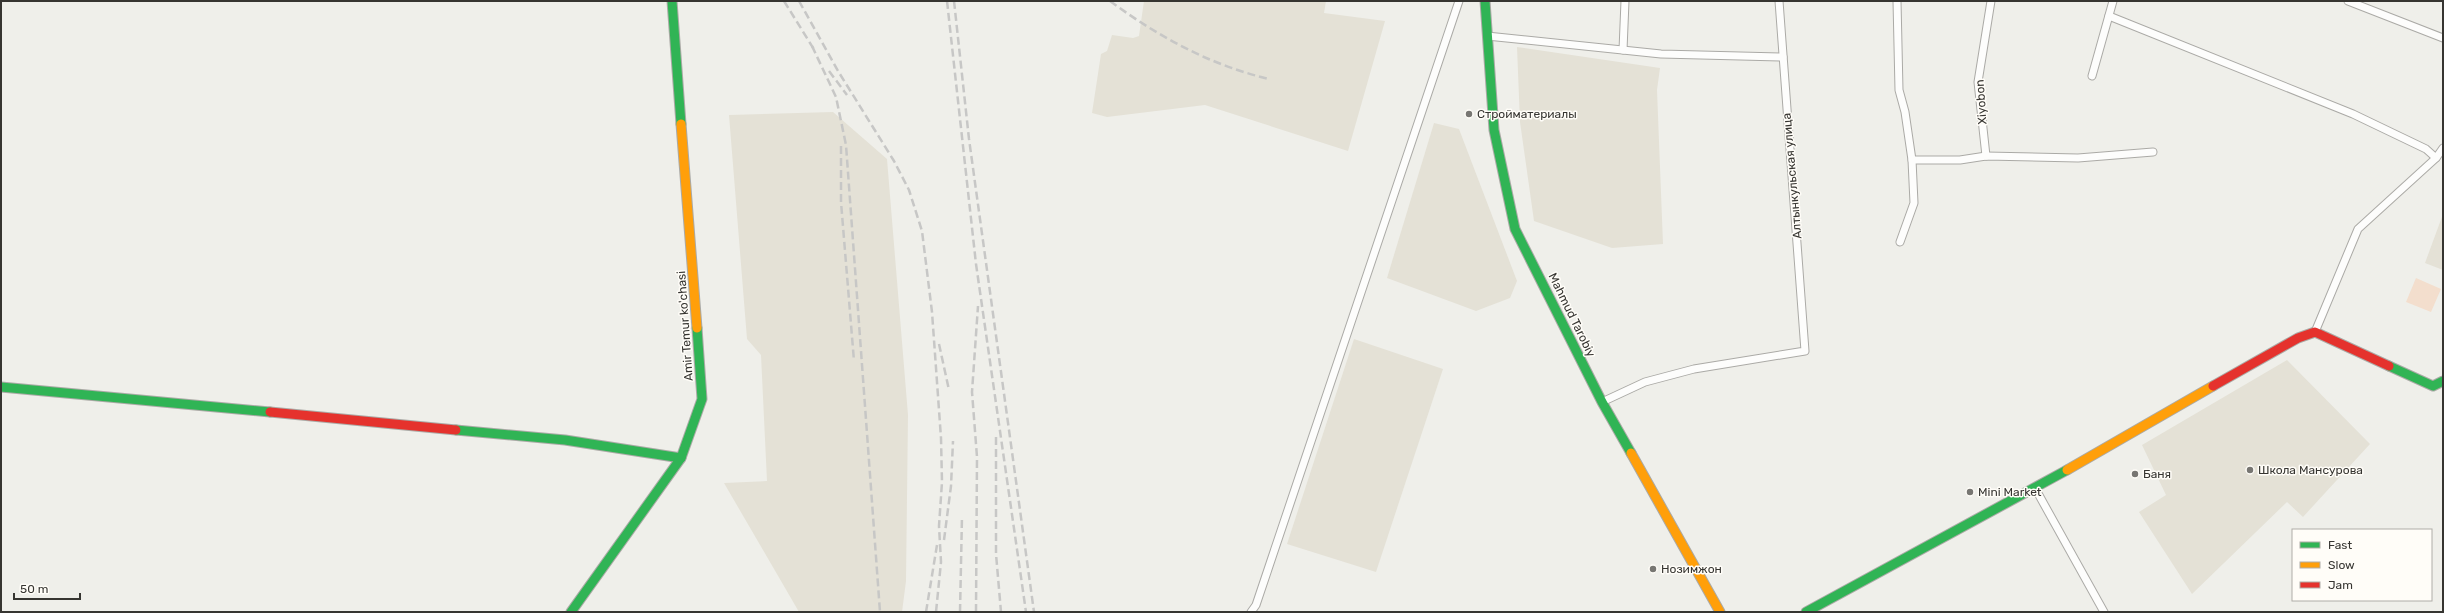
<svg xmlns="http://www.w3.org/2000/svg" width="2444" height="613" viewBox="0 0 2444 613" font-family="Rubik,sans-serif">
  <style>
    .built { fill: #e4e1d6 }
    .green { fill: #f3decd }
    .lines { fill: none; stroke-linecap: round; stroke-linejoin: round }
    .street-casing { stroke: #abaaa6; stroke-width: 9 }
    .fast-casing { stroke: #abaaa6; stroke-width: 11 }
    .slow-casing { stroke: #abaaa6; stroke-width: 11 }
    .jam-casing { stroke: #abaaa6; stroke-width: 11 }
    .street { stroke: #fdfdfc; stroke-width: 7 }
    .fast { stroke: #30b455; stroke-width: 9 }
    .slow { stroke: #ff9f0a; stroke-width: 9 }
    .jam { stroke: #e5322d; stroke-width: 9 }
    .rail { stroke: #c7c7c6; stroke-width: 2.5; stroke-dasharray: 8 4; stroke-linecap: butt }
    .poi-dot { fill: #777672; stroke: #fffdf8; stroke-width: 1.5 }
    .labels { text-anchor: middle; stroke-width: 3; stroke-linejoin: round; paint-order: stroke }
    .street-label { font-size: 12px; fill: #363531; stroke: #fffdf8 }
    .poi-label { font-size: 12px; fill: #363531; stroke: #fffdf8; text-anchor: start }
  </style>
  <rect width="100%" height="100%" fill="#efefea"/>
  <g class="built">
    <polygon points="1144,1 1326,1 1324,13 1385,21 1348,151 1205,105 1107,117 1092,113 1101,54 1107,51 1112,35 1133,38 1139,36"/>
    <polygon points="1517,47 1660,68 1657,90 1663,244 1612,248 1534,221 1520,122"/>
    <polygon points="833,112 887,159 908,415 906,581 902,612 799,612 724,483 767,481 761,355 747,339 729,115"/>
    <polygon points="1434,123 1459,129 1517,281 1510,298 1476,311 1387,278"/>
    <polygon points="2443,214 2443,270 2425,263"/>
    <polygon points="1354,339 1443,369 1376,572 1287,544"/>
    <polygon points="2287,360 2370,444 2303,517 2287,502 2192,594 2139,512 2166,495 2142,445"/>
  </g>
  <polygon class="green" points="2416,278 2441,289 2431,312 2406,302"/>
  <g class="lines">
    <defs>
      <g id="street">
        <polyline points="1897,1 1899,90 1905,112 1912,160 1914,203 1900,242"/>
        <polyline points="2348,1 2443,38"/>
        <polyline points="2109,16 2353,114 2426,149 2436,158"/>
        <polyline points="1487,36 1661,54 1783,57"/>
        <polyline points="1623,50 1625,1"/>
        <polyline points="2092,76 2113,1"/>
        <polyline points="1986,156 1978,82 1991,1"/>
        <polyline points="1912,160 1960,160 1986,156 2078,158 2153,152"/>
        <polyline points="2315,332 2358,229 2436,158 2443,148"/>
        <polyline points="1602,402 1645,382 1694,369 1805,351 1779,1"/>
        <polyline points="2035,488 2104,612"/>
        <polyline points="1251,612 1256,605 1459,1"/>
      </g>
      <g id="fast">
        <polyline points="672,1 681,124"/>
        <polyline points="1485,1 1494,130 1515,229 1602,402 1631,453"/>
        <polyline points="2389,366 2433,386 2443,381"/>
        <polyline points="1,387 270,412"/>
        <polyline points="456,430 565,440 681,458"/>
        <polyline points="571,612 681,458 702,399 697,328"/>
        <polyline points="1806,612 2067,470"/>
      </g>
      <g id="slow">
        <polyline points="681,124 697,328"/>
        <polyline points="1631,453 1720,612"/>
        <polyline points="2067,470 2213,386"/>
      </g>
      <g id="jam">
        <polyline points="2213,386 2298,338 2315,332 2389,366"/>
        <polyline points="270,412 456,430"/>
      </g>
    </defs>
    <use href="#street" class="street-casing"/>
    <use href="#fast" class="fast-casing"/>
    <use href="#slow" class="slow-casing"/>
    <use href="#jam" class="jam-casing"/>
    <use href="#street" class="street"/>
    <use href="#fast" class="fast"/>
    <use href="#slow" class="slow"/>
    <use href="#jam" class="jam"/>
    <g class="rail">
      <polyline points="784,1 815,51"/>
      <polyline points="799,1 838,71 894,161 909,190 922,231 932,312 941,438 942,482 939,526 941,562 936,612"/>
      <polyline points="947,1 976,264 1026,612"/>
      <polyline points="954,1 969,139 1034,612"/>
      <path d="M 1110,1 C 1159,37 1210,65 1269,79"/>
      <polyline points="812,46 836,97 846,145 880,612"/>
      <polyline points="829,71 847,95"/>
      <polyline points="841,146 841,202 854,361"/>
      <polyline points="939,344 949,390"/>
      <polyline points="996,437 996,554 1001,612"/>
      <polyline points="944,540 951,486 953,441"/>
      <polyline points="926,612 937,545"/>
      <polyline points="960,612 962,516"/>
      <polyline points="976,612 977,457 972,392 978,306"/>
    </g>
  </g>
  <g class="poi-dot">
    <circle cx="1469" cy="114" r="4"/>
    <circle cx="2250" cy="470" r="4"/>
    <circle cx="2135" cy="474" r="4"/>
    <circle cx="1970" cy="492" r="4"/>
    <circle cx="1653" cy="569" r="4"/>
  </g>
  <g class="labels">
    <g class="street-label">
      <text transform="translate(1981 102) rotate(-94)" y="4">Xiyobon</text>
      <text transform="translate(1792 176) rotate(-95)" y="4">Алтынкульская улица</text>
      <text transform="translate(1572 315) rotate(64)" y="4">Mahmud Tarobiy</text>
      <text transform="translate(685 326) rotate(-94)" y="4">Amir Temur ko'chasi</text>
    </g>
    <g class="poi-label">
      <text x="1477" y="118">Стройматериалы</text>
      <text x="2258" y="474">Школа Мансурова</text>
      <text x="2143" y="478">Баня</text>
      <text x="1978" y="496">Mini Market</text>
      <text x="1661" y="573">Нозимжон</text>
    </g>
  </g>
  <rect width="2444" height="613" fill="none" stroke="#363531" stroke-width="4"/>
  <rect x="2292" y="529" width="140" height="72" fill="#fffdf8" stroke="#afada8"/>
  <rect x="2300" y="542" width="20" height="6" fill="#30b455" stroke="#afada8"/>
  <text x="2328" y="549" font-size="12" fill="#363531">Fast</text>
  <rect x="2300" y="562" width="20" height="6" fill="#ff9f0a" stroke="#afada8"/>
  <text x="2328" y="569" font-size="12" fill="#363531">Slow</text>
  <rect x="2300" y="582" width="20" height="6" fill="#e5322d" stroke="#afada8"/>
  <text x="2328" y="589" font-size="12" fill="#363531">Jam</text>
  <path d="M14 593v6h66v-6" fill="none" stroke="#363531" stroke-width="2"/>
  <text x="20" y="593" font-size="12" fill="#363531" stroke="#fffdf8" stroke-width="3" paint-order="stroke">50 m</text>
</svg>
